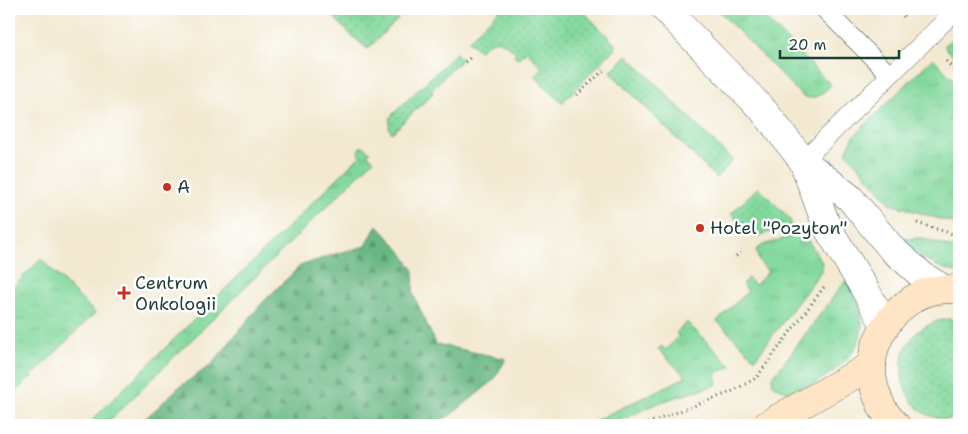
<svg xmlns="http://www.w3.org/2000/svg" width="968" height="434" viewBox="0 0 968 434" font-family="'Shantell Sans',sans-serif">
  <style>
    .grass { fill: url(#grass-tufts); stroke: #508a68 }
    .forest { fill: url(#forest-firs); stroke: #447a5c }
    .garden { fill: url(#garden-dots); stroke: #508a68 }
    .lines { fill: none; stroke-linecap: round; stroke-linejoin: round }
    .lane-casing { stroke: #3f574c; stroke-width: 19 }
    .street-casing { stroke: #3f574c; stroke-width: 29 }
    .secondary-casing { stroke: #3f574c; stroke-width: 29 }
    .path { stroke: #3f574c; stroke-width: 3; stroke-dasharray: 1 4; stroke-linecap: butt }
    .lane { stroke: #fff; stroke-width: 18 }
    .street { stroke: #fff; stroke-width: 28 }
    .secondary { stroke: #fee5c5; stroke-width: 28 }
    .poi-dot { fill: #c8321e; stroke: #fff; stroke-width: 2 }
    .labels { text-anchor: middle; stroke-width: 5; stroke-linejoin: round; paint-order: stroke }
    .poi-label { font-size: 18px; fill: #1f3d34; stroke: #fff; text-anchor: start }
  </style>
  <defs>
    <pattern id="grass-tufts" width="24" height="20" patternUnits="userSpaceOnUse" patternTransform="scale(1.25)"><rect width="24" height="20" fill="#82d89c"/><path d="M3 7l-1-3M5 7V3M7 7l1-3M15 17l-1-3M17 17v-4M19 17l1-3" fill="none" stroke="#70ba87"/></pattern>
    <pattern id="forest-firs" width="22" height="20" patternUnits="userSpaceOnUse" patternTransform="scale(1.25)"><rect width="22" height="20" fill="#69b884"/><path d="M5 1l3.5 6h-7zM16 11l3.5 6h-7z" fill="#56976d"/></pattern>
    <pattern id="garden-dots" width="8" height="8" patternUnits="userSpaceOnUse" patternTransform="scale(1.25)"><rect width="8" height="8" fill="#82d89c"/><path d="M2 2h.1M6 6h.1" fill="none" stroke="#70ba87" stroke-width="1.8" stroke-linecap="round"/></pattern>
  </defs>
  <rect width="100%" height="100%" fill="#fff"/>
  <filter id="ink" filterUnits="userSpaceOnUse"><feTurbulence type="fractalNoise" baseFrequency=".02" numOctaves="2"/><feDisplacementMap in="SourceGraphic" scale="10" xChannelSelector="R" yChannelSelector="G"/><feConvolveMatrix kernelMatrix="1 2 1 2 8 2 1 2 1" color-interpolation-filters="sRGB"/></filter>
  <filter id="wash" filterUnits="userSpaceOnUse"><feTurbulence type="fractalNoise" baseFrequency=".0096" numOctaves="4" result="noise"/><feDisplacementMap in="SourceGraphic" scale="20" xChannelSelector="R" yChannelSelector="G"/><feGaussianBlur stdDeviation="1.12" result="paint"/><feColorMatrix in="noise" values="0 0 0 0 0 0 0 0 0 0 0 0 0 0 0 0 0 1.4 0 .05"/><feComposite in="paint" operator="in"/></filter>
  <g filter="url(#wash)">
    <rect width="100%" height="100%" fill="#f3e9d1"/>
    <g class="grass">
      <path d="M 717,9 L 756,9 L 831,85 C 822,93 815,102 802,96 Z"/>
      <polygon points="959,31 959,62 944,46"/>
      <polygon points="933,58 959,86 959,225 891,204 846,152 854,136"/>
      <polygon points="360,147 364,147 370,152 368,155 374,160 105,425 87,425 360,156 358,151"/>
      <polygon points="800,234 805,236 822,262 821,271 755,359 717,321 748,291 742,284 748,278 755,285 768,272 759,261 756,250 763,245"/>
      <path d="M 921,238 L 959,250 L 959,273 C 937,268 918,258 904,239 Z"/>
      <polygon points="41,259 95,313 9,399 9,291"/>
      <path d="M 846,280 C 854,293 862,307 862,323 C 863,351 834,374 811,385 C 804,389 796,390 788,392 L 773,385 L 772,377 L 783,364 Z"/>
      <polygon points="687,322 732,367 717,372 716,385 658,403 610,425 586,425 686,377 658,349 661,346 666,350 679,336 676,333"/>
    </g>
    <polygon class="forest" points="377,225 400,250 414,271 413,294 436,344 506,359 493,381 451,415 430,425 141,425 142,422 178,388 211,365 262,303 300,266 335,254 366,246"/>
    <g class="garden">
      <polygon points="326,9 388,9 398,19 368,49 351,35"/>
      <path d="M 500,9 L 581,9 L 617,46 L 562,103 L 534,76 L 542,68 L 527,51 L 517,59 L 514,55 L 516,53 C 501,38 494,36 479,51 L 468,41 Z"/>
      <polygon points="456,53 462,59 431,90 433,93 392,133 389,128 390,117"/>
      <polygon points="627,55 733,161 716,178 610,72"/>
      <polygon points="758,187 790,219 791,225 758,236 751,235 731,214"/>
      <path d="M 948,319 L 959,320 L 959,418 C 894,431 876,329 948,319 Z"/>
    </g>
  </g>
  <g filter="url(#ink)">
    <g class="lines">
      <defs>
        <g id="lane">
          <polyline points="824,9 890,75"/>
          <polyline points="803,161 957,9"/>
        </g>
        <g id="street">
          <polyline points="665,9 763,110 803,161 850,198 892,249 924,277 944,289"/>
          <polyline points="803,161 827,227 863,286 885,325"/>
        </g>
        <g id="secondary">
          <polyline points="766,425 872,365"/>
          <path d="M 896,425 C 892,420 885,414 882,407 C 864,372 870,340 897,312 C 907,302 918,294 932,291 C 941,289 950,289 959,289"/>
        </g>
      </defs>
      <use href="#lane" class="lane-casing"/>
      <use href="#street" class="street-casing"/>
      <use href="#secondary" class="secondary-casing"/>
      <g class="path">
        <polyline points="896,9 905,18"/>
        <polyline points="946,61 959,75"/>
        <polyline points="465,62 472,56"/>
        <polyline points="577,95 605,69"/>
        <polyline points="917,223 959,236"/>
        <polyline points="736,256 743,250"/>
        <polyline points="643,425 731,392 756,378 824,287"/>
      </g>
      <use href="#lane" class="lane"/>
      <use href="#street" class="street"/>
      <use href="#secondary" class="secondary"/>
    </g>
  </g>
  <g class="poi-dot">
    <circle cx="167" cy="187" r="5"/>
    <circle cx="700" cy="228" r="5"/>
    <path d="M121.5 285.5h5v5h5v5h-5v5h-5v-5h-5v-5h5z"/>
  </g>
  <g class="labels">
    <g class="poi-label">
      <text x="177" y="193">A</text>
      <text x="710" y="234">Hotel "Pozyton"</text>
      <text x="135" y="289">Centrum<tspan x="135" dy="21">Onkologii</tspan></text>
    </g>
  </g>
  <rect width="968" height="434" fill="none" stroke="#fff" stroke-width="30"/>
  <path d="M780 50v8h119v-8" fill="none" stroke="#1f3d34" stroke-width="2.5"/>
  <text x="788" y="50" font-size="15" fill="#1f3d34" stroke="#ffffff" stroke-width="4" paint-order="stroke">20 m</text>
</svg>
